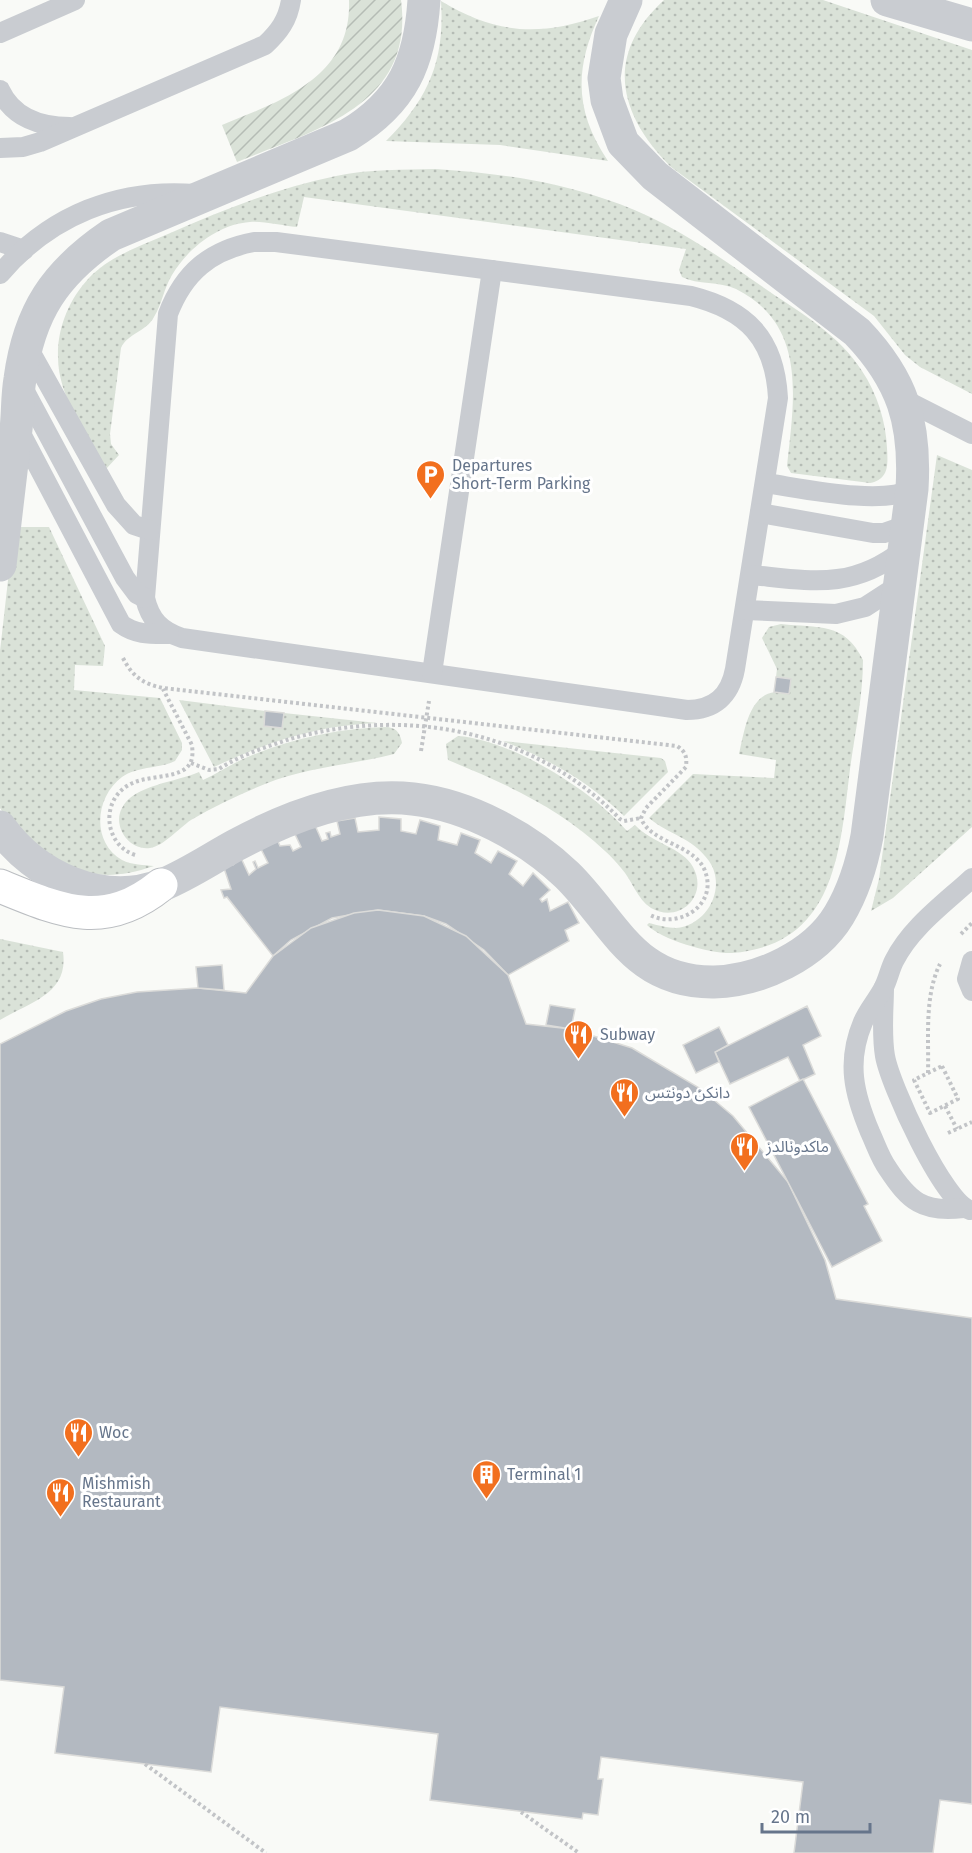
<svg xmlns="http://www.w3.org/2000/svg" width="972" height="1853" viewBox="0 0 972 1853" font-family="'Fira Sans','Noto Sans Arabic',sans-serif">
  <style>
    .grass { fill: url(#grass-dots) }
    .garden { fill: url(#garden-furrows) }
    .building { fill: #b3b9c1; stroke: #dbdbd9; stroke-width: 1.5 }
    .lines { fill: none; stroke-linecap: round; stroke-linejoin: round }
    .highway-casing { stroke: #bbbec2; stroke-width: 35 }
    .path { stroke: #c2c4c7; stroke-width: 4; stroke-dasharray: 3 3; stroke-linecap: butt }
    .lane { stroke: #c9ccd1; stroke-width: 20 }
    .street { stroke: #c9ccd1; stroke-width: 33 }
    .highway { stroke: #fff; stroke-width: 33 }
    .labels { text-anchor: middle; stroke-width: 6; stroke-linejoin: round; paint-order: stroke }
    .poi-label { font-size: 16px; fill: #66758b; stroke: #fff; text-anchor: start }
  </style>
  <defs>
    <pattern id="grass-dots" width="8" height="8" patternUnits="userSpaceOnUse" patternTransform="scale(1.5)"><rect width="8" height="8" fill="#dae2d8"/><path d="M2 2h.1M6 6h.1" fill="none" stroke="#b5bcb5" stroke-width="1.8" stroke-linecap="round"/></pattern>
    <pattern id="garden-furrows" width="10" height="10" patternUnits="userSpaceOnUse" patternTransform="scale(1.5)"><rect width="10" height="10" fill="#dae2d8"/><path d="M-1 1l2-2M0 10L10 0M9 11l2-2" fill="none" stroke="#b5bcb5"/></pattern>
  </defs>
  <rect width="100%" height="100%" fill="#f9faf7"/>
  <g class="grass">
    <path d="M 664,0 L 823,0 L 972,50 L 972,394 L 920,367 L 905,355 L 874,316 L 671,167 C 618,114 604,55 664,0 Z"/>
    <path d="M 441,1 C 496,34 539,37 599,16 C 574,70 575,112 608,161 L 500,145 L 386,141 C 428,99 445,61 441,1 Z"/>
    <path d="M 436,169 C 494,173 550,180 605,199 C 667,219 717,255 770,292 C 803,314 840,336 862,371 C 877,393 886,422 887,448 C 888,465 889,479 870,483 L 791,473 L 787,466 C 794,400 808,325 736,289 C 719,281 698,285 682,277 L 679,270 L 686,249 L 304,197 L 297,227 C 282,226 265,221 250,222 C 219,224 188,248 172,275 C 164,288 162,304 154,317 C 146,332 128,333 121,348 L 110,434 L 111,444 L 119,455 L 106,469 C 87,435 58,397 58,357 C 57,329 69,299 89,278 C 110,256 140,246 168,234 C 223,210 277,188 336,176 C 368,169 403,170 436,169 Z"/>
    <polygon points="937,455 972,470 972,827 893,898 871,911 879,879"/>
    <path d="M 14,527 L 49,527 L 105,646 L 103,666 L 75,665 L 74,690 L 160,698 L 182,743 L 182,750 L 175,761 C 158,769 138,766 122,777 C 95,797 91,842 122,860 C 132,865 144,865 154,866 C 106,882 78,877 38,847 C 22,834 10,825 0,808 L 0,651 Z"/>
    <path d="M 781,624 C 818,628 845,622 863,660 C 863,696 855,733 850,769 C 840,850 836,945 732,953 C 711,954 662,940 647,925 L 649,923 C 657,925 668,928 676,928 C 708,925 727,887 709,861 C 692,837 669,835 649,818 L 693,774 L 774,778 L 776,760 L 739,754 C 744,734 748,695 775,692 C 779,692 785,693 789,694 L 791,680 L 776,677 L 777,669 L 762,638 L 769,627 Z"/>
    <path d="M 179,700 L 265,711 L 264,726 L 282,728 L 284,713 L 377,723 C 318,725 267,742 214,767 Z"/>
    <path d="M 388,727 C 398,729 400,734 402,743 L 394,754 C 351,765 307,767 265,784 C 240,794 215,806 191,820 C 179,828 164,846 150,848 C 129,851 112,826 122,808 C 133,785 177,782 199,772 L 203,780 C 216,774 228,766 243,759 C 289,739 338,728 388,727 Z"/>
    <path d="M 458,736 C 512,740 593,791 627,831 L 635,825 C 652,843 683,848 693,867 C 709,896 679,924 651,908 C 637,899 632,880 621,868 C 616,862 611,856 605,851 C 560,808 506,784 448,760 L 446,744 Z"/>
    <path d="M 503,741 L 661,758 L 665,761 L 668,772 L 624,816 C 588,781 550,760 503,741 Z"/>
    <path d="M 0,939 L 63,952 C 69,994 30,1002 0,1020 Z"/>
  </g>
  <path class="garden" d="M 349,0 L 401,0 C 415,106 315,130 237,162 L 222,125 C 280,101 352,78 349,0 Z"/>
  <g class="building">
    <polygon points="776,677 791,679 789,694 774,692"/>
    <polygon points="265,711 284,713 282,728 264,726"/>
    <polygon points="379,817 401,819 401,831 416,834 420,820 440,826 438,840 457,845 461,833 480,840 475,853 491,863 498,851 517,861 509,874 523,886 533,873 550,890 540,899 542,902 547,899 550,911 568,902 579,923 565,930 569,941 508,975 484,950 446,924 424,916 378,910 332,918 291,940 273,956 227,897 224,898 221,890 231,889 222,862 233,865 241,858 249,875 256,869 253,862 255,861 258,868 268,863 260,847 277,839 280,846 290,845 293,851 301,847 294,832 314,823 322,841 328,839 326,833 330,832 331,837 340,834 337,821 355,818 358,832 379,830"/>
    <polygon points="378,910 424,916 466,936 508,975 526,1024 571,1029 632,1048 701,1089 733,1116 788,1182 825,1260 836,1299 972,1318 972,1804 940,1800 933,1853 794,1853 803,1782 601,1757 598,1779 603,1779 598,1815 583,1813 582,1819 430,1800 438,1734 220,1707 211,1772 55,1753 64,1687 0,1680 0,1044 66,1011 101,999 137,992 198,988 246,993 273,956 311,928 354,913"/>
    <polygon points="222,965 224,990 198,988 196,967"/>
    <polygon points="550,1005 575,1009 571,1029 546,1025"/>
    <polygon points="807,1006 821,1036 803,1045 815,1074 800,1081 788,1057 730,1084 715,1052"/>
    <polygon points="719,1027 728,1045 715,1052 719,1062 696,1073 683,1045"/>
    <polygon points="803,1079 868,1204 864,1206 882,1241 832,1267 749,1107"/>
  </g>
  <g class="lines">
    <defs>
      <path id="highway" d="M 0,886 C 61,911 104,931 161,885"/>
    </defs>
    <use href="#highway" class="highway-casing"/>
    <g class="path">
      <path d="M 123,658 C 132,676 143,684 163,688 L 677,746 C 686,752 687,757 686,767 L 646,808 L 641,818 C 650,844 698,844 706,874 C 716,907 677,929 650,915"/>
      <polyline points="421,751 429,701"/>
      <path d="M 191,763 L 209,770 L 219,769 C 240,755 266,747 290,739 C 406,706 534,730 620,819 L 624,821 L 641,818"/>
      <path d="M 135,855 C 105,845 100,803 127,786 C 144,775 171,779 185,769 C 193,763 193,755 192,745 L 163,689"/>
      <polyline points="961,934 972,923"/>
      <polygon points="942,1066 958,1099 930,1113 914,1080"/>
      <path d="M 928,1073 C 929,1039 924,996 940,964"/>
      <polyline points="945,1106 957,1129"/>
      <polyline points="948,1133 972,1122"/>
      <polyline points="145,1764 266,1853"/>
      <polyline points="521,1812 579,1853"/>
    </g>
    <g class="lane">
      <polyline points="0,33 75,0"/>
      <path d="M 0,90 C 13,118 41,127 70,127"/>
      <path d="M 0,148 L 23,147 L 40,142 L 265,45 C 279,32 288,20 291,0"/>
      <polyline points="0,242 24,250"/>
      <path d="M 254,242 L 276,242 L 691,296 C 747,310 775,339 778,398 L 735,669 C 730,696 714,710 687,710 L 182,638 C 161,631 150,620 145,598 L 168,314 C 184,272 211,250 254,242 Z"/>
      <path d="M 0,274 C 50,215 119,188 195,194"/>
      <polyline points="26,344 116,505 134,525 149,530"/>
      <polyline points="22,386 125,578 137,594 145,598"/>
      <polyline points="903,399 972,434"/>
      <path d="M 18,428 L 121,624 C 136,635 151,634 169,634"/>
      <path d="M 765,483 C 801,488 882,506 912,489"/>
      <polyline points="760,513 873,533 884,533 907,525"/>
      <path d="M 752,575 C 812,581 852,590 903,550"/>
      <polyline points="745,610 836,614 865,607 899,585"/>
      <polyline points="432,673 492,270"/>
      <polyline points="972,961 967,979 972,991"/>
      <path d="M 884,987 C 884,1009 881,1033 885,1056 C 890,1085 944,1203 970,1210"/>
      <path d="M 963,1208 C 923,1213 909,1201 888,1169 C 880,1158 876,1145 870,1132 C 854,1094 846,1062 863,1022 C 868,1010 878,999 884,987 C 888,979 890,969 894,961 C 911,927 945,903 972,878"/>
    </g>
    <g class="street">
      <polyline points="887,0 972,25"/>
      <path d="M 0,565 C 5,520 11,475 16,429 C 18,413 17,396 20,379 C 29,312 55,273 111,235 L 348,135 C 403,102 420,62 424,0"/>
      <path d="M 0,827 C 35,876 102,908 162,885 C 187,875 212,858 236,845 C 288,817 352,792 413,799 C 468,805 527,837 567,875 C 615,922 633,983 714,982 C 760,981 815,955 839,915 C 854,890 862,863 867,836 L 912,489 C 916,423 903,380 857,332 L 655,176 L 623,143 L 607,100 L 604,78 L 611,34 L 626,0"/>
    </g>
    <use href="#highway" class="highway"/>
  </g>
  <defs>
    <symbol id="parking-pin" viewBox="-11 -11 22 30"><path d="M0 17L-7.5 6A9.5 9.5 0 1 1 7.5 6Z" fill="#f26f1e" stroke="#fff"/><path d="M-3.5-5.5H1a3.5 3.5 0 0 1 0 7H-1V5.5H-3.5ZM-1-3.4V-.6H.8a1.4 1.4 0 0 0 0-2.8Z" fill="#fff"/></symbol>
    <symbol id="restaurant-pin" viewBox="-11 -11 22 30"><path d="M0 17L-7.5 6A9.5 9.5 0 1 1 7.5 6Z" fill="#f26f1e" stroke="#fff"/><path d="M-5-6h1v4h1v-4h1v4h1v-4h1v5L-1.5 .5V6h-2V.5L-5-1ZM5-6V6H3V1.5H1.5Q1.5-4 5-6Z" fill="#fff"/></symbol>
    <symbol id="building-pin" viewBox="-11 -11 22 30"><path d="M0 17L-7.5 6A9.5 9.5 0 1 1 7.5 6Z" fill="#f26f1e" stroke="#fff"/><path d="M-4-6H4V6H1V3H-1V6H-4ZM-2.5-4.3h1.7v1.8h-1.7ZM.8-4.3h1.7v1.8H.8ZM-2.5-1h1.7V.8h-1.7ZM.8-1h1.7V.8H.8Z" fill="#fff"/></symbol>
  </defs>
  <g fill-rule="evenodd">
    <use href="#parking-pin" x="414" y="458" width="33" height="45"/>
    <use href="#restaurant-pin" x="562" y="1018" width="33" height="45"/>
    <use href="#restaurant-pin" x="608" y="1076" width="33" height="45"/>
    <use href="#restaurant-pin" x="728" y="1130" width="33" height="45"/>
    <use href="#restaurant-pin" x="62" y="1416" width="33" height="45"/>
    <use href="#building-pin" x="470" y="1458" width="33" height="45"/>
    <use href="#restaurant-pin" x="44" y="1476" width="33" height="45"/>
  </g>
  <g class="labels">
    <g class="poi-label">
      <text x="452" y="471">Departures<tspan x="452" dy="18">Short-Term Parking</tspan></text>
      <text x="600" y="1040">Subway</text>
      <text x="645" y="1098">دانكن دونتس</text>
      <text x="766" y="1152">ماكدونالدز</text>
      <text x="99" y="1438">Woc</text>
      <text x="507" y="1480">Terminal 1</text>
      <text x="82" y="1489">Mishmish<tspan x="82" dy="18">Restaurant</tspan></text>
    </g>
  </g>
  <path d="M762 1823v9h108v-9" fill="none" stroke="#66758b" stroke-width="3"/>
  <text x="771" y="1823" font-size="18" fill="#66758b" stroke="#ffffff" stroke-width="4.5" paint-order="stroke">20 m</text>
</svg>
